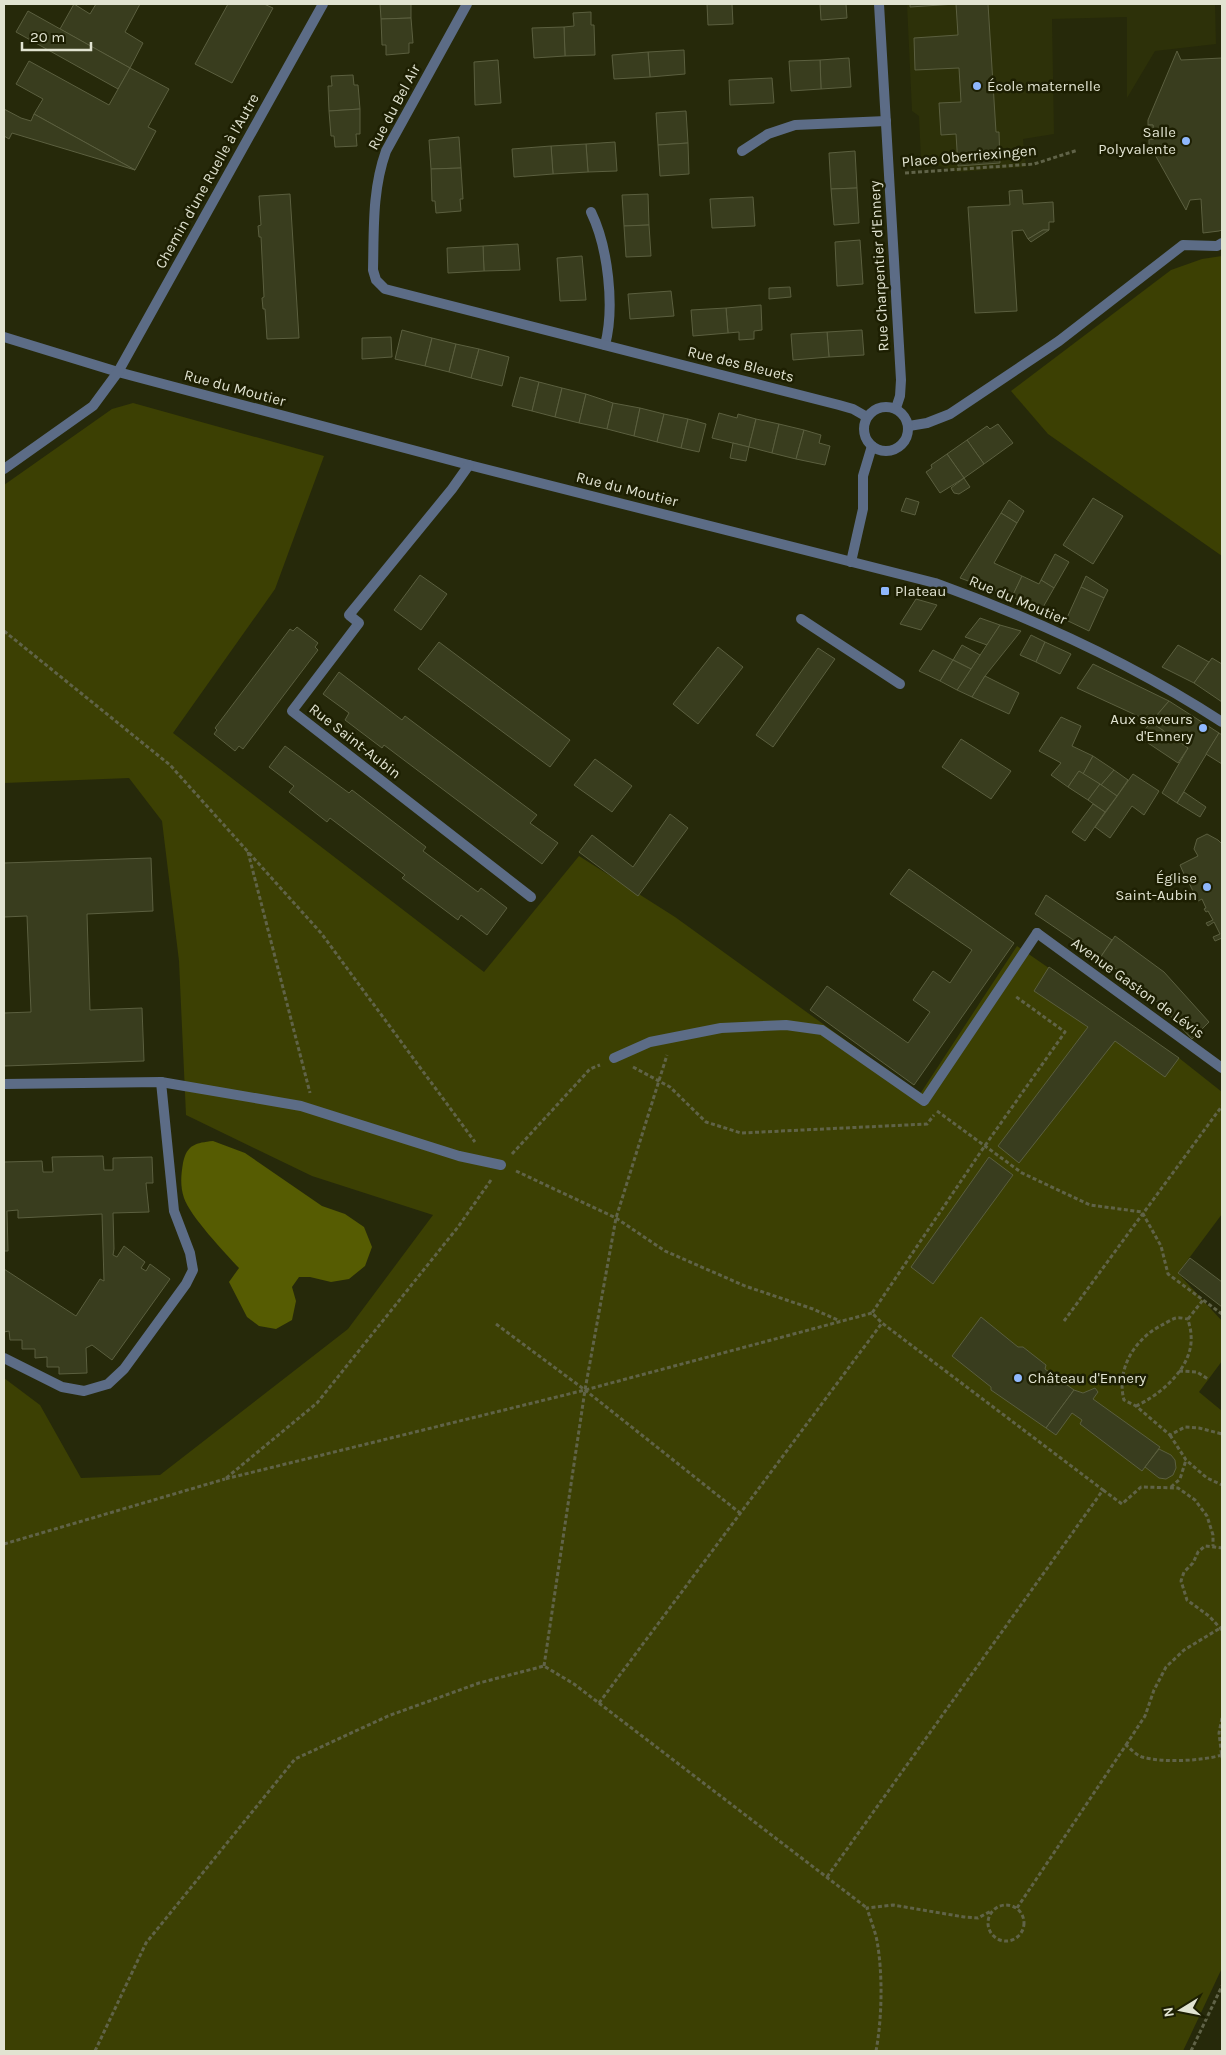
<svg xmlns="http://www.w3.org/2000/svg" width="1226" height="2055" viewBox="0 0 1226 2055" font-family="Karla,sans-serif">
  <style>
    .built { fill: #2d3109 }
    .green { fill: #3c4003 }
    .water { fill: #565c02 }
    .building { fill: #393d1e; stroke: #5b5f3f }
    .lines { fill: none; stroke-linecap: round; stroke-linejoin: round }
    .path { stroke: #606348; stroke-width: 3; stroke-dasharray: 4 2.5; stroke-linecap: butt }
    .service { stroke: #5c6c86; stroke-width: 10 }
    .minor { stroke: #5c6c86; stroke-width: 10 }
    .poi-dot { fill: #8fb8fd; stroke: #1d1f02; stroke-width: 2 }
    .labels { text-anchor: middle; stroke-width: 5; stroke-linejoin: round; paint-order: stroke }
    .poi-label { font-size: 15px; fill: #e1e3d1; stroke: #1d1f02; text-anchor: start }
    .street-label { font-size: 15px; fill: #e1e3d1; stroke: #1d1f02 }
  </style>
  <rect width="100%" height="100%" fill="#26290a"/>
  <polygon class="built" points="907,4 1215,4 1216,44 1155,51 1127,98 1127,17 1052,19 1054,134 1023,139 1026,167 958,172 921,160 919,116 912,111"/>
  <g class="green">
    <polygon points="1222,256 1222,556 1048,434 1011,391 1171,270 1202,259"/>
    <polygon points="133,403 324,456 275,589 173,733 484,972 579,856 675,917 920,1094 1017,946 1179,1058 1222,1092 1222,1214 1178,1273 1222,1321 1222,1361 1199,1392 1222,1411 1222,1968 1183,2051 4,2051 4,1378 40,1405 81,1478 160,1475 348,1329 433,1215 312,1176 186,1115 179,961 162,821 129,778 4,783 4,485 112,409"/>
  </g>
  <path class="water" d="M 213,1141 L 245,1153 L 322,1206 L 345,1214 L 364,1227 L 372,1247 L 365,1266 L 349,1279 L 331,1282 L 310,1277 L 299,1277 L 292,1287 L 296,1301 L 292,1320 L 276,1329 L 259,1326 L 247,1317 L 229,1282 L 239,1268 C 225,1253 190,1216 184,1198 C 180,1186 181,1175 183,1163 C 187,1144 196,1143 213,1141 Z"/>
  <g class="building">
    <polygon points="74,4 90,14 96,4 140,4 125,32 143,43 130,68 60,29"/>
    <polygon points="228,4 264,4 273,8 232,83 195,64"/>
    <polygon points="380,4 411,4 411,18 381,19"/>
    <polygon points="707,4 732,4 733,24 708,25"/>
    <polygon points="820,4 846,4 847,18 821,20"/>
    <polygon points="910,4 988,4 996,132 999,132 1000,163 958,166 956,134 941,135 939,103 961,102 959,68 915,70 914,38 958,35 956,4 910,7"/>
    <polygon points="28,11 130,68 118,89 16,32"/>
    <polygon points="591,12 591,25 594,25 595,55 565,56 564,27 574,26 573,13"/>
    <polygon points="411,18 413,43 409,43 409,53 386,55 386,45 382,45 381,19"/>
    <polygon points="564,27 565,56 534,58 532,28"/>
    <polygon points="684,50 685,74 650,77 648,52"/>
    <polygon points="1177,51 1181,60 1222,58 1222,230 1219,231 1203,233 1201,199 1190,200 1186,210 1149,144 1149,139 1154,139 1153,125 1148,125 1148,120"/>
    <polygon points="648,52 650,77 614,79 612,55"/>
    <polygon points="849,58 851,87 821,89 820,60"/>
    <polygon points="498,60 501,103 475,105 474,62"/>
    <polygon points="820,60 821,89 791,91 789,61"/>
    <polygon points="29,61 109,105 130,68 169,89 148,127 156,131 135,170 34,114 43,99 16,84"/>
    <polygon points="353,75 354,85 358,85 360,109 329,111 328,86 332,86 331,76"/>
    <polygon points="772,78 774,103 730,105 729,80"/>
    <polygon points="4,109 21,118 31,121 34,114 135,170 12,133 9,139 4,136"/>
    <polygon points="360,109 360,134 356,134 357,146 335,147 334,136 331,136 329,111"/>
    <polygon points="686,111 688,143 658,145 656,113"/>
    <polygon points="1148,125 1153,125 1154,139 1149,139"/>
    <polygon points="459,137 461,168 431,169 429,140"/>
    <polygon points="615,142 617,171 588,172 586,144"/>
    <polygon points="688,143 689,174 660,176 658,145"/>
    <polygon points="586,144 588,172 553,174 551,146"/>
    <polygon points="551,146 553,174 514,177 512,149"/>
    <polygon points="855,151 857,188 831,189 829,153"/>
    <polygon points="461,168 463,199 460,199 461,211 436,213 435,201 432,201 431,169"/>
    <polygon points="857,188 859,223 834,225 831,189"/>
    <polygon points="1022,190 1023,204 1053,202 1054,222 1049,222 1049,230 1043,230 1028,239 1023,230 1012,231 1017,311 975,313 968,207 1010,205 1009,191"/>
    <polygon points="290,194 299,338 267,339 265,309 263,309 262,298 264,297 261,237 259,237 258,226 261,225 259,196"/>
    <polygon points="648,194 649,225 624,226 622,195"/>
    <polygon points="753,197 755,226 712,228 710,199"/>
    <polygon points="649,225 651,256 626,257 624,226"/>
    <polygon points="1043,230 1049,230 1031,242 1028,239"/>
    <polygon points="860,240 863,284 837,286 835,242"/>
    <polygon points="518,244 520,270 484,271 483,246"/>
    <polygon points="483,246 484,271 448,273 447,248"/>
    <polygon points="582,256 586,300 560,301 557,258"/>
    <polygon points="790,287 791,297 769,299 769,288"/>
    <polygon points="671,291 674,316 630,319 628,294"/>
    <polygon points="761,305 762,330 754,331 754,339 739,340 739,332 728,333 726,308"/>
    <polygon points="726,308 728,333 693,336 691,310"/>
    <polygon points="402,330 432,338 425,366 395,359"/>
    <polygon points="862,330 864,355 829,357 827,332"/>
    <polygon points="827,332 829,357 793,360 791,334"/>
    <polygon points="391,337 392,357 362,359 362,338"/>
    <polygon points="432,338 456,344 449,372 425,366"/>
    <polygon points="456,344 479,349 471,378 449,372"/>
    <polygon points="479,349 509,357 502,386 471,378"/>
    <polygon points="520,377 539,382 532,411 512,406"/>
    <polygon points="539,382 562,388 555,417 532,411"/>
    <polygon points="562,388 586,394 579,423 555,417"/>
    <polygon points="586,394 613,403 607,429 579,423"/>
    <polygon points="613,403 640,408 634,436 607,429"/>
    <polygon points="640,408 664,414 657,442 634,436"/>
    <polygon points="719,413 737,418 738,414 756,419 749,447 712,438"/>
    <polygon points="664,414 688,419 681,448 657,442"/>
    <polygon points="688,419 706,424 699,452 681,448"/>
    <polygon points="756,419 779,424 772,453 749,447"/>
    <polygon points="779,424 804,430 796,459 772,453"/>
    <polygon points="998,424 1013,443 984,464 967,440 987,426 990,429"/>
    <polygon points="804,430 821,435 819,443 830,446 825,465 796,459"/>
    <polygon points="967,440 984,464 964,478 947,454"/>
    <polygon points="733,443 749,447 746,461 730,458"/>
    <polygon points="947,454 964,478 940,493 926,472 932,468 931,465"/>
    <polygon points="964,478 970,487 959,494 954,493 951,488"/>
    <polygon points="906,498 919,502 915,515 901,511"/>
    <polygon points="1093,498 1123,516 1093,564 1063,545"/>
    <polygon points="1009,500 1024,511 1017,523 1001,513"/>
    <polygon points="1001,513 1017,523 994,563 1022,576 1012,597 960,578"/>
    <polygon points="1055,554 1069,562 1054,588 1041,580"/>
    <polygon points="420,575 447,594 421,630 394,610"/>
    <polygon points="1022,576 1039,584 1041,580 1054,588 1042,609 1012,597"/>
    <polygon points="1086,576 1108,590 1104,598 1081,587"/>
    <polygon points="1081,587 1104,598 1089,631 1066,620"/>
    <polygon points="916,599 937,605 921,630 900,624"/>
    <polygon points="980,618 1000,625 987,645 965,637"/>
    <polygon points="1000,625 1021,631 985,676 972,697 957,690"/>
    <polygon points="297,627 318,643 315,647 318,650 243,749 239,746 235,751 214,734 217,730 215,728 290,629 293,631"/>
    <polygon points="1031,635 1045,642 1036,662 1020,655"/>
    <polygon points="439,642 570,740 550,767 418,669"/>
    <polygon points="1045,642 1071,654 1060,674 1036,662"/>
    <polygon points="962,645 980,655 971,669 953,660"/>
    <polygon points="1178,645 1209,662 1194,683 1162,667"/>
    <polygon points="718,647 743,667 698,724 673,704"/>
    <polygon points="818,648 835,659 773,747 756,735"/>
    <polygon points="933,650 953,660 940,681 919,671"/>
    <polygon points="1212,658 1222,664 1222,702 1194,683"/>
    <polygon points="953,660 971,669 957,690 940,681"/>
    <polygon points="1093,664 1169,701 1151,722 1077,688"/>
    <polygon points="339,672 402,720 405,716 537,815 530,823 558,843 542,864 384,745 382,748 345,720 349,713 323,694"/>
    <polygon points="985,676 1019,693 1009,714 972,697"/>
    <polygon points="1169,701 1219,733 1177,803 1162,793 1188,748 1151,722"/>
    <polygon points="1061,717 1081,726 1072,746 1093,756 1083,774 1079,771 1068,787 1051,775 1061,763 1039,751"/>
    <polygon points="1151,722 1188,748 1178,763 1139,737"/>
    <polygon points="1219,733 1222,735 1222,764 1206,754"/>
    <polygon points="961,739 1011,771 991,799 942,767"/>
    <polygon points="285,746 349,793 352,790 426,847 423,851 478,892 481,888 507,908 487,935 461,915 458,920 402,878 405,875 330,818 327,822 289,792 294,786 269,767"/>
    <polygon points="1093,756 1114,770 1101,785 1083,774"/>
    <polygon points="595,759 632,786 612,812 574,785"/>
    <polygon points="1114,770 1128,780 1117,796 1101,785"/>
    <polygon points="1079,771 1100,784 1088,800 1068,787"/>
    <polygon points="1133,774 1159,791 1144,815 1132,806 1110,838 1095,827"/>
    <polygon points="1100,784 1117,796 1105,812 1088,800"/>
    <polygon points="1184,792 1206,807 1200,817 1177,803"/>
    <polygon points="1093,804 1105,812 1085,841 1072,832"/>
    <polygon points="670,814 688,828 638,896 579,852 592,835 633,867"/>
    <polygon points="1207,834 1218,840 1222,844 1222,938 1215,941 1213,937 1220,934 1214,922 1208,926 1206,923 1213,920 1208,911 1206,912 1204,909 1206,908 1202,899 1198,901 1196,898 1193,900 1191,897 1195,895 1187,879 1183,880 1181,876 1184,874 1180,865 1198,856 1194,849 1197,839"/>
    <polygon points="151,858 153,911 87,914 90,1010 142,1008 144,1061 4,1066 4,1013 31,1012 27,916 4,917 4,863"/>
    <polygon points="909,869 1014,943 914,1085 810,1010 827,986 908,1043 930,1012 913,1000 933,971 950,983 972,950 890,894"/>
    <polygon points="1046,895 1112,940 1100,958 1035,914"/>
    <polygon points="1115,936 1164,972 1209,1022 1192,1039 1144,988 1100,958"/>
    <polygon points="1049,967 1179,1058 1165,1077 1115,1041 1019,1163 998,1146 1088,1027 1034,991"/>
    <polygon points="103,1156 104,1170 113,1170 113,1158 152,1157 153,1183 146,1183 149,1212 113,1213 114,1249 113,1255 117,1257 124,1246 145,1262 141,1268 146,1271 150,1264 170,1279 112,1360 92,1345 86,1348 87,1373 59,1374 59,1367 47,1367 47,1357 35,1358 35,1349 22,1349 22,1340 10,1340 9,1331 4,1332 4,1269 76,1316 100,1279 104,1281 102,1214 18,1218 18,1210 7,1211 8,1251 4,1251 4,1162 42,1161 43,1172 53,1172 52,1157"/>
    <polygon points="989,1157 1013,1175 933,1284 911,1267"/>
    <polygon points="1190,1258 1222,1282 1222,1307 1178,1273"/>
    <polygon points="981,1317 1018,1347 1023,1347 1046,1365 1045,1369 1074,1390 1046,1428 991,1390 991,1387 952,1356"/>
    <polygon points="1095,1388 1098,1392 1093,1399 1160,1447 1142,1471 1080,1424 1082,1420 1072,1413 1056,1435 1046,1428 1074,1390 1083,1393"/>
    <polygon points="1159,1449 1171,1455 1175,1460 1176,1468 1173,1475 1166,1479 1159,1478 1145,1467"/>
  </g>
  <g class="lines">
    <g class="path">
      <polyline points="905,173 1034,164 1078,150"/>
      <polyline points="4,631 170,765 321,933 475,1142"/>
      <polyline points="248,852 310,1093"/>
      <polyline points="633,1067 670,1087 706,1122 741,1133 927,1124 934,1115"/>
      <polyline points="937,1111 1022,1173 1090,1205 1142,1212 1161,1246 1168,1274 1222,1314"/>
      <polyline points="512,1154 590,1069 600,1065"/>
      <polyline points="516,1171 616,1218 665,1251 745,1286 813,1309 840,1321"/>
      <polyline points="491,1180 458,1227 317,1403 225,1479 585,1390 872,1313"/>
      <polyline points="1188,1319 1203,1300"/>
      <polyline points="1064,1321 1222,1106"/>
      <polyline points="496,1324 585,1390 740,1513"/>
      <polyline points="1179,1371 1197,1372 1208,1379"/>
      <path d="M 1136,1406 C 1162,1394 1194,1366 1191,1335 C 1191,1330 1189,1324 1188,1319 C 1185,1319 1180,1317 1176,1318 C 1172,1319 1166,1323 1162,1325 C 1134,1339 1116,1370 1124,1400 L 1136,1406 L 1170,1435 L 1185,1427 L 1199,1428 L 1222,1434"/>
      <polyline points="1170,1435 1186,1460 1207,1478 1222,1485"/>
      <polyline points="1171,1487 1180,1479 1186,1460"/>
      <polyline points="1103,1490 1122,1504 1141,1487 1178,1488 1195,1500 1207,1516 1213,1535 1213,1546"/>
      <polyline points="4,1544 225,1479"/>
      <polyline points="1222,1630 1209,1616 1187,1600 1181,1581 1184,1572 1193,1563 1198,1552 1205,1546 1222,1548"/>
      <polyline points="544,1666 585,1390 616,1218 667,1055"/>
      <polyline points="599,1703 882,1323"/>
      <polyline points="1222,1718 1219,1733 1222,1758"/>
      <polyline points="1126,1745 1145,1716 1154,1690 1166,1667 1184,1650 1222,1627"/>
      <polyline points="827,1877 1103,1490 882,1323 872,1313 984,1147 1065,1032 1015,996"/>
      <circle cx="1006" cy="1923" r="18"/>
      <path d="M 1017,1908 L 1126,1745 C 1131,1749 1136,1755 1142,1757 C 1164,1763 1201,1761 1222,1755"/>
      <polyline points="95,2051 146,1943 295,1759 388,1716 479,1683 544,1666 574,1684 867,1908"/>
      <path d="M 876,2051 C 882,2019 883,1974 877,1941 C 875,1930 870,1919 867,1908 L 893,1905 L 964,1917 L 978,1918 L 991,1911"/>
      <polyline points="1191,2051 1222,1986"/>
    </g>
    <g class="service">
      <polyline points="742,151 768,134 795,125 886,121"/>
      <path d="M 591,212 C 608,247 615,307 605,345"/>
      <polyline points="909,426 927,423 950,414 1059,341 1183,245 1217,246 1222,243"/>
      <polyline points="801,619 900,684"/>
      <polyline points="614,1058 650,1042 721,1028 786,1025 822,1030 924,1101 1037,933"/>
      <polyline points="161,1082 301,1106 459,1156 501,1165"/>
      <polyline points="4,1084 161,1082 174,1211 190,1253 193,1270 186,1284 124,1369 108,1384 84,1391 62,1387 4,1358"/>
    </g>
    <g class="minor">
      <path d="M 467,4 L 386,151 C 372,190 374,230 373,270 L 376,280 L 385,289 L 839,405 L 853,409 L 867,417"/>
      <polyline points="879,4 901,380 900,396 896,408"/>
      <path d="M 4,337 L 118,372 L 469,465 L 935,583 C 1035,619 1133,664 1222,722"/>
      <circle cx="886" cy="429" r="22"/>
      <polyline points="469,465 452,489 349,615 359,623 292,711 531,897"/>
      <polyline points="4,469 93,406 118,372 323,4"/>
      <polyline points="851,562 863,509 863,476 872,446"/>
      <polyline points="1037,933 1222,1068"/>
    </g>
  </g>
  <g class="poi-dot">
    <circle cx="977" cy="86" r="5"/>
    <circle cx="1186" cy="141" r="5"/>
    <rect x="880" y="586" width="10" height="10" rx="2.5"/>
    <circle cx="1203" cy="728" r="5"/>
    <circle cx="1207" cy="887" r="5"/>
    <circle cx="1018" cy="1378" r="5"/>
  </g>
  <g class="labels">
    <g class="poi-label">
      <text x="987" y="91">École maternelle</text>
      <text x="1176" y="137" text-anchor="end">Salle<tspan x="1176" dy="17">Polyvalente</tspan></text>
      <text x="895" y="596">Plateau</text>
      <text x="1193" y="724" text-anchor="end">Aux saveurs<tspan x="1193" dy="17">d'Ennery</tspan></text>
      <text x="1197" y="883" text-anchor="end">Église<tspan x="1197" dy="17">Saint-Aubin</tspan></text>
      <text x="1028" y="1383">Château d'Ennery</text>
    </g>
    <g class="street-label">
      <text transform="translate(394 107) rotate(-62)" y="5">Rue du Bel Air</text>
      <text transform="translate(969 156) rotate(-5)" y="5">Place Oberriexingen</text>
      <text transform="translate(207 181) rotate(-61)" y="5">Chemin d'une Ruelle à l'Autre</text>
      <text transform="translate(879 266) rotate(-93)" y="5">Rue Charpentier d'Ennery</text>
      <text transform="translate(741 364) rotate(14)" y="5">Rue des Bleuets</text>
      <text transform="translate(235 388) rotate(15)" y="5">Rue du Moutier</text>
      <text transform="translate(627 489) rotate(14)" y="5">Rue du Moutier</text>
      <text transform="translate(1018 600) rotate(23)" y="5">Rue du Moutier</text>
      <text transform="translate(355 741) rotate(38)" y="5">Rue Saint-Aubin</text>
      <text transform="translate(1138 988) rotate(36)" y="5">Avenue Gaston de Lévis</text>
    </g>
  </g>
  <rect width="1226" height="2055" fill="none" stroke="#e1e3d1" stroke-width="10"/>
  <g transform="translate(1181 2010) rotate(260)" stroke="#1d1f02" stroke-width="4" paint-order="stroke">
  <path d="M0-4L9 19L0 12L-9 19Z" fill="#e1e3d1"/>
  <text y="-8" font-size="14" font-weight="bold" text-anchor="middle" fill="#e1e3d1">N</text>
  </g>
  <path d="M22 42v8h69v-8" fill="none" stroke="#e1e3d1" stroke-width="2.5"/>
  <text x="30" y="42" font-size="15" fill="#e1e3d1" stroke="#1d1f02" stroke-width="4" paint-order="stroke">20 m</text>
</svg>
